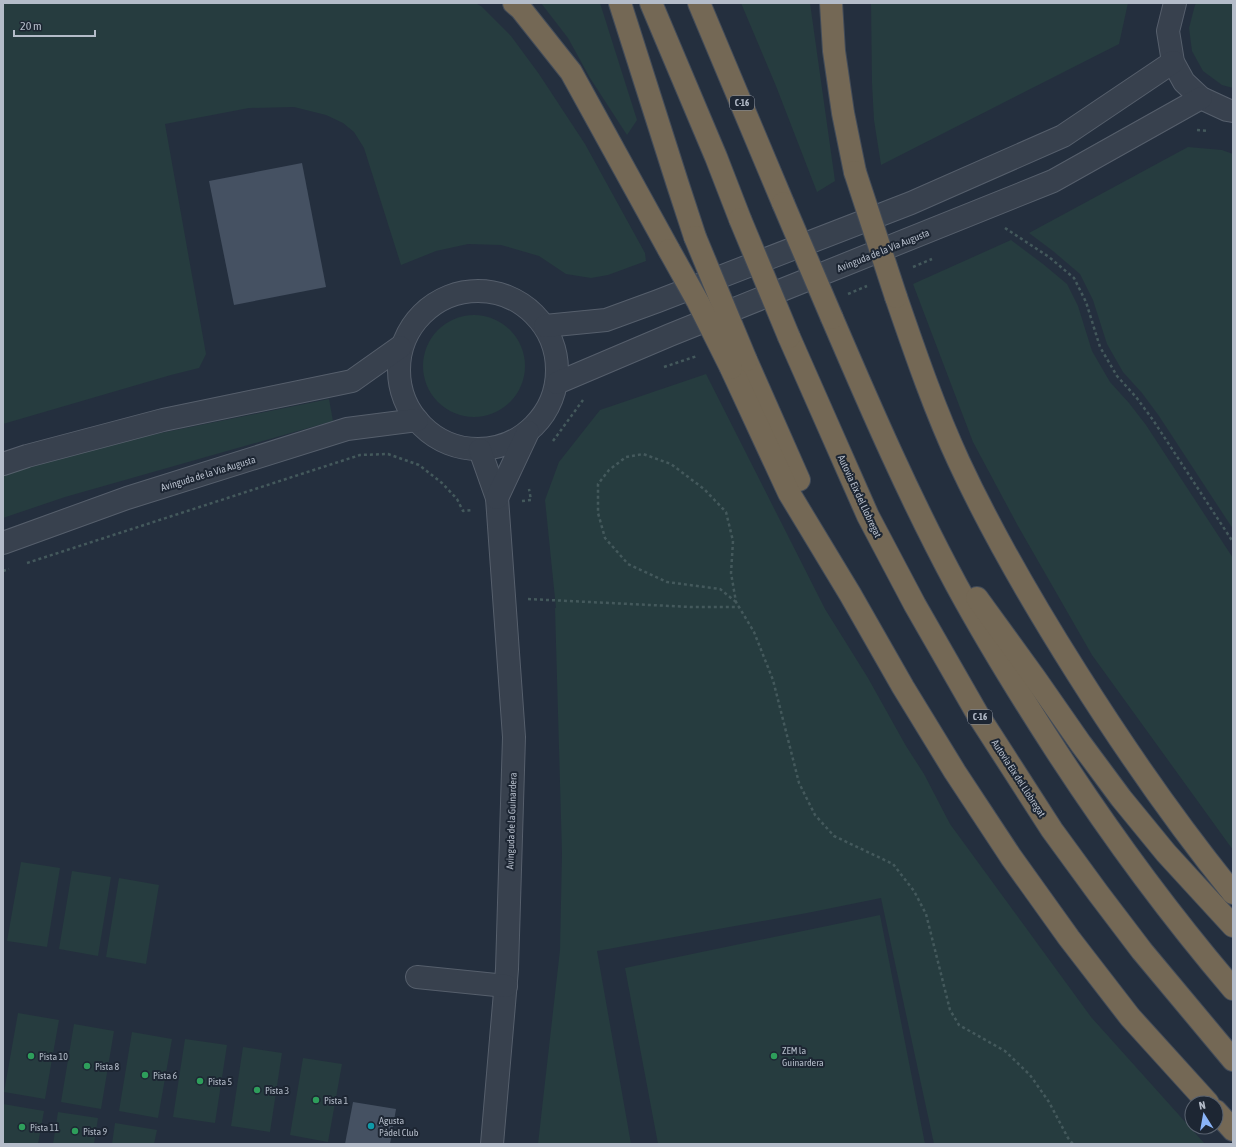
<svg xmlns="http://www.w3.org/2000/svg" width="1236" height="1147" viewBox="0 0 1236 1147" font-family="'Asap Condensed',sans-serif">
  <style>
    .green { fill: #263c3f }
    .building { fill: #455162 }
    .lines { fill: none; stroke-linecap: round; stroke-linejoin: round }
    .minor-casing { stroke: #565f6c; stroke-width: 24 }
    .highway-casing { stroke: #434c59; stroke-width: 24 }
    .path { stroke: #44595c; stroke-width: 2.5; stroke-dasharray: 3 3; stroke-linecap: butt }
    .minor { stroke: #38414e; stroke-width: 22 }
    .highway { stroke: #746855; stroke-width: 22 }
    .highway-bridge-casing { stroke: #434c59; stroke-width: 24; stroke-linecap: butt }
    .highway-bridge { stroke: #746855; stroke-width: 22 }
    .leisure-dot { fill: #2e9e5b; stroke: #1d2633; stroke-width: 1.5 }
    .culture-dot { fill: #0f9aa8; stroke: #1d2633; stroke-width: 1.5 }
    .labels { text-anchor: middle; stroke-width: 4; stroke-linejoin: round; paint-order: stroke }
    .shield { fill: #1d2633; stroke: #878f9c; stroke-width: 1 }
    .shield-label { font-size: 9px; font-weight: bold; fill: #b4bcc9 }
    .street-label { font-size: 10px; fill: #b4bcc9; stroke: #1d2633 }
    .poi-label { font-size: 10px; fill: #b4bcc9; stroke: #1d2633; text-anchor: start }
  </style>
  <rect width="100%" height="100%" fill="#242f3e"/>
  <g class="green">
    <polygon points="3,3 475,3 481,6 511,36 539,74 585,144 645,253 646,261 608,275 591,278 566,274 539,256 501,245 468,244 436,251 401,265 364,148 354,132 343,123 326,115 294,107 249,108 165,124 206,354 199,368 171,375 3,424"/>
    <polygon points="541,3 600,3 637,120 627,135 590,78 568,38"/>
    <polygon points="741,3 810,3 835,181 817,192 776,86"/>
    <polygon points="871,3 1128,3 1119,44 881,165 874,120 872,83"/>
    <polygon points="1197,3 1233,3 1233,88 1222,85 1203,71 1192,51 1189,28 1195,5"/>
    <polygon points="1188,147 1222,150 1233,154 1233,529 1159,416 1142,393 1123,372 1107,344 1093,300 1080,274 1053,251 1029,233"/>
    <polygon points="1011,240 1043,264 1067,284 1078,306 1092,351 1110,382 1129,403 1146,425 1233,558 1233,850 1092,655 1018,526 973,442 913,284"/>
    <circle cx="474" cy="366" r="51"/>
    <polygon points="706,374 825,609 868,678 906,746 924,774 950,824 1091,1017 1205,1144 934,1144 881,898 807,913 597,951 631,1144 538,1144 560,950 562,853 555,608 556,608 545,500 559,462 600,410"/>
    <polygon points="329,399 333,421 65,497 3,518 3,474 126,440"/>
    <polygon points="21,862 60,868 47,947 7,941"/>
    <polygon points="72,871 111,877 98,956 59,949"/>
    <polygon points="119,878 159,885 146,964 106,957"/>
    <polygon points="880,915 925,1144 658,1144 625,968"/>
    <polygon points="18,1013 59,1020 45,1099 4,1092"/>
    <polygon points="74,1024 114,1031 101,1109 61,1102"/>
    <polygon points="132,1032 172,1039 158,1118 119,1111"/>
    <polygon points="185,1039 227,1045 215,1123 173,1117"/>
    <polygon points="243,1047 282,1053 270,1132 231,1126"/>
    <polygon points="303,1058 342,1064 328,1142 290,1135"/>
    <polygon points="3,1104 44,1111 38,1144 3,1144"/>
    <polygon points="58,1112 98,1118 94,1144 53,1144"/>
    <polygon points="115,1123 157,1130 154,1144 112,1144"/>
  </g>
  <g class="building">
    <polygon points="302,163 326,287 234,305 209,181"/>
    <polygon points="353,1102 396,1109 390,1144 345,1144"/>
  </g>
  <g class="lines">
    <defs>
      <g id="minor">
        <polyline points="1175,3 1168,31 1173,62 1184,82 1201,98 1227,110 1233,111"/>
        <circle cx="478" cy="370" r="79"/>
        <polyline points="545,326 606,320 658,301 911,203 1063,136 1173,62"/>
        <polyline points="557,383 670,335 1053,181 1201,98"/>
        <polyline points="480,450 497,498 514,737 507,969 492,1144"/>
        <polyline points="3,464 27,456 163,420 352,381 400,347"/>
        <polyline points="497,498 528,432"/>
        <polyline points="3,543 127,498 347,429 417,420"/>
        <polyline points="417,977 506,986"/>
      </g>
      <g id="highway">
        <polyline points="514,3 521,9 571,72 669,250"/>
        <polyline points="620,3 677,182 695,237"/>
        <polyline points="651,3 716,157 740,219"/>
        <polyline points="699,3 783,203"/>
        <polyline points="831,3 834,51 843,113 855,172"/>
        <path d="M 896,297 C 915,352 934,408 959,462 C 993,535 1034,605 1077,673 C 1125,749 1176,823 1233,893"/>
        <path d="M 832,318 C 871,409 910,499 957,586 C 988,643 1022,698 1057,752 C 1111,835 1169,914 1233,989"/>
        <polyline points="789,337 868,516 915,605 978,715 1052,830 1098,893 1142,951 1233,1060"/>
        <polyline points="746,360 799,480"/>
        <polyline points="731,368 789,493 850,594 903,687 955,772 1011,857 1069,938 1130,1017 1208,1103"/>
        <polyline points="977,598 1035,678 1081,744 1121,798 1166,853 1233,926"/>
        <polyline points="1216,1111 1233,1130"/>
      </g>
    </defs>
    <use href="#minor" class="minor-casing"/>
    <use href="#highway" class="highway-casing"/>
    <g class="path">
      <polyline points="1197,130 1209,131"/>
      <polyline points="1005,228 1049,257 1074,278 1086,302 1100,347 1117,376 1136,397 1153,420 1233,542"/>
      <polyline points="913,267 932,259"/>
      <polyline points="848,294 867,286"/>
      <polyline points="664,367 697,356"/>
      <polyline points="553,441 583,400"/>
      <polyline points="522,501 531,500 529,489"/>
      <polyline points="27,563 360,455 388,454 419,465 442,483 457,499 463,511 472,510"/>
      <polyline points="3,571 9,569"/>
      <polyline points="528,599 691,607 739,607"/>
      <polyline points="736,602 720,589 667,582 628,564 605,538 598,513 598,484 609,470 626,457 643,454 671,464 704,489 726,512 733,541 731,573 736,602 754,632 773,680 799,783 815,815 834,836 893,864 914,891 926,914 950,1010 959,1025 1005,1051 1030,1075 1049,1102 1068,1138 1073,1144"/>
    </g>
    <use href="#minor" class="minor"/>
    <use href="#highway" class="highway"/>
    <defs>
      <g id="highway-bridge">
        <polyline points="855,172 896,297"/>
        <polyline points="783,203 832,318"/>
        <polyline points="740,219 789,337"/>
        <polyline points="695,237 746,360"/>
        <polyline points="669,250 698,302 731,368"/>
      </g>
    </defs>
    <use href="#highway-bridge" class="highway-bridge-casing"/>
    <use href="#highway-bridge" class="highway-bridge"/>
  </g>
  <g class="leisure-dot">
    <circle cx="31" cy="1056" r="4"/>
    <circle cx="774" cy="1056" r="4"/>
    <circle cx="87" cy="1066" r="4"/>
    <circle cx="145" cy="1075" r="4"/>
    <circle cx="200" cy="1081" r="4"/>
    <circle cx="257" cy="1090" r="4"/>
    <circle cx="316" cy="1100" r="4"/>
    <circle cx="22" cy="1127" r="4"/>
    <circle cx="75" cy="1131" r="4"/>
  </g>
  <circle class="culture-dot" cx="371" cy="1126" r="4"/>
  <g class="labels">
    <g class="shield">
      <rect x="730" y="96" width="24" height="14" rx="3"/>
      <rect x="968" y="710" width="24" height="14" rx="3"/>
    </g>
    <g class="shield-label">
      <text x="742" y="106">C-16</text>
      <text x="980" y="720">C-16</text>
    </g>
    <g class="street-label">
      <text transform="translate(883 250) rotate(-22)" y="4">Avinguda de la Via Augusta</text>
      <text transform="translate(208 473) rotate(-17)" y="4">Avinguda de la Via Augusta</text>
      <text transform="translate(860 496) rotate(65)" y="4">Autovia Eix del Llobregat</text>
      <text transform="translate(1019 778) rotate(57)" y="4">Autovia Eix del Llobregat</text>
      <text transform="translate(511 821) rotate(-88)" y="4">Avinguda de la Guinardera</text>
    </g>
    <g class="poi-label">
      <text x="782" y="1054">ZEM la<tspan x="782" dy="12">Guinardera</tspan></text>
      <text x="39" y="1060">Pista 10</text>
      <text x="95" y="1070">Pista 8</text>
      <text x="153" y="1079">Pista 6</text>
      <text x="208" y="1085">Pista 5</text>
      <text x="265" y="1094">Pista 3</text>
      <text x="324" y="1104">Pista 1</text>
      <text x="379" y="1124">Agusta<tspan x="379" dy="12">Pádel Club</tspan></text>
      <text x="30" y="1131">Pista 11</text>
      <text x="83" y="1135">Pista 9</text>
    </g>
  </g>
  <rect width="1236" height="1147" fill="none" stroke="#b4bcc9" stroke-width="8"/>
  <g transform="translate(1204 1115) rotate(349)"><circle r="19" fill="#1d2633" stroke="#59626f"/>
  <path d="M0-3L7 15L0 10L-7 15Z" fill="#8ab4f8"/>
  <text y="-6" font-size="11" font-weight="bold" text-anchor="middle" fill="#b4bcc9">N</text>
  </g>
  <path d="M14 30v6h81v-6" fill="none" stroke="#b4bcc9" stroke-width="2"/>
  <text x="20" y="30" font-size="12" fill="#b4bcc9" stroke="#1d2633" stroke-width="3" paint-order="stroke">20 m</text>
</svg>
